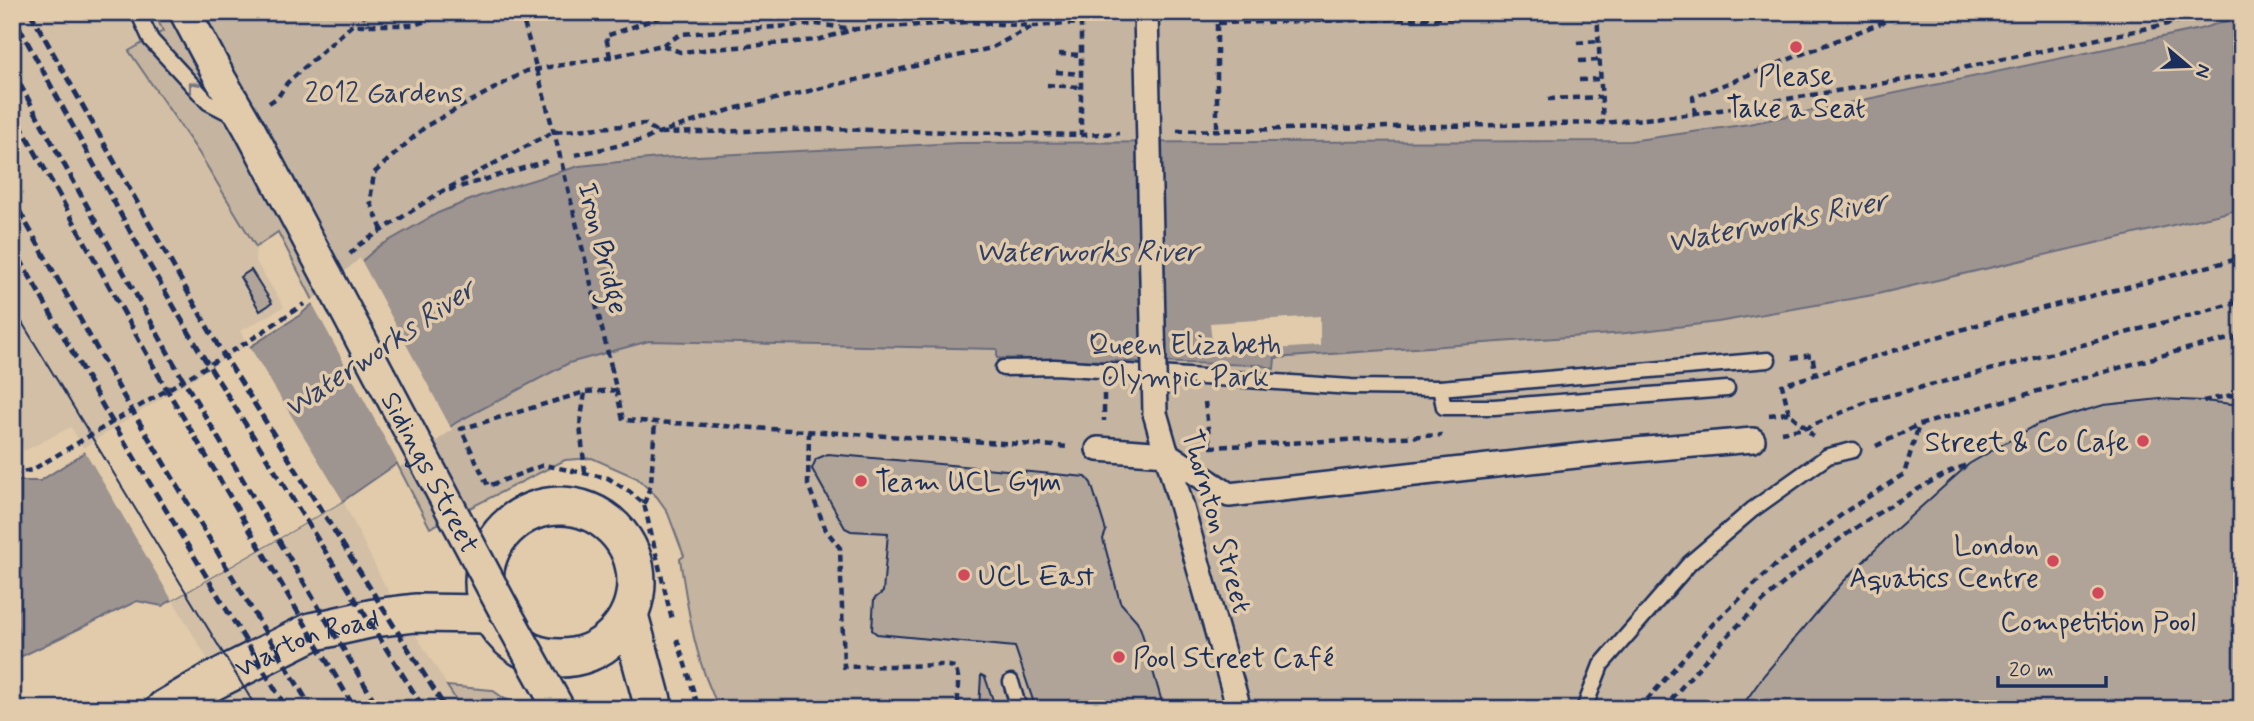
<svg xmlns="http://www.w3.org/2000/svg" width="2254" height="721" viewBox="0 0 2254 721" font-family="Mynerve,sans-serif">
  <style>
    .built { fill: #d2bfa5 }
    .green { fill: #c4b4a0; stroke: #70727f; stroke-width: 2 }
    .water { fill: #9e9591; stroke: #6a6c7d; stroke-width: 2 }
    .pier { fill: #e1cbab }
    .building { fill: #b0a498; stroke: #1b2f5e; stroke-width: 2 }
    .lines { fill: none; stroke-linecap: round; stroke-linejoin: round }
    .service-casing { stroke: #1b2f5e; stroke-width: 19 }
    .pedestrian-casing { stroke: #1b2f5e; stroke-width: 28 }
    .minor-casing { stroke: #1b2f5e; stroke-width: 35 }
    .tertiary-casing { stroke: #1b2f5e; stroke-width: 42 }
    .path { stroke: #1b2f5e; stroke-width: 4.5; stroke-dasharray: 7 5; stroke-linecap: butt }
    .service { stroke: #e1cbab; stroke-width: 14 }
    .pedestrian { stroke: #e1cbab; stroke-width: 23 }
    .minor { stroke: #e1cbab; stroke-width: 30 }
    .tertiary { stroke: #e1cbab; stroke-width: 37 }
    .tram { stroke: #1b2f5e; stroke-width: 2 }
    .rail { stroke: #1b2f5e; stroke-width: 5; stroke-dasharray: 10 5; stroke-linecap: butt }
    .pedestrian-bridge-casing { stroke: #1b2f5e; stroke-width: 28; stroke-linecap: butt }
    .minor-bridge-casing { stroke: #1b2f5e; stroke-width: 35; stroke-linecap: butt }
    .path-bridge { stroke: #1b2f5e; stroke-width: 4.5; stroke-dasharray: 7 5; stroke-linecap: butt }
    .pedestrian-bridge { stroke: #e1cbab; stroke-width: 23 }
    .minor-bridge { stroke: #e1cbab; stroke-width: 30 }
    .oneway { stroke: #747581 }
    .poi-dot { fill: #d1495b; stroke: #e1cbab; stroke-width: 2.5 }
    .labels { text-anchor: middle; stroke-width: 7; stroke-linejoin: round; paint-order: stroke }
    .poi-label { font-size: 28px; fill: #1b2f5e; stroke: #e1cbab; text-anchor: start }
    .park-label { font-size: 28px; fill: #2c3c65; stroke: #e1cbab }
    .street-label { font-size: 28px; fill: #1b2f5e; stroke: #e1cbab }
    .water-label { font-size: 30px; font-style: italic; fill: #2f3e66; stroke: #e1cbab }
  </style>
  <rect width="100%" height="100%" fill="#e1cbab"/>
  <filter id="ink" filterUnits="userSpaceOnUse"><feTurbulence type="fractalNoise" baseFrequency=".0143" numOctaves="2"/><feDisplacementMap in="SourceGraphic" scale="14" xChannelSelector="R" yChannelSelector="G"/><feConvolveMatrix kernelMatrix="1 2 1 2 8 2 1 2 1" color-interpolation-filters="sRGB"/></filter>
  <g filter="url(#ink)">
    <polygon class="built" points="12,12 154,12 164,31 129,52 199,153 256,247 255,260 284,307 240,331 343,501 384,584 462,709 237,709 71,427 24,451 12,425"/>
    <g class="green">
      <path d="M 154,12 L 2242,12 L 2242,709 L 720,709 C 695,664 688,609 680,559 L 684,556 L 667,511 L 657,497 L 637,478 L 592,458 L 565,460 L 430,528 L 278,232 L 256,247 L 199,153 L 129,51 L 163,31 Z"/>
      <polygon points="447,686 492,690 519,709 462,709"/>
    </g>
    <polygon class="water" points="2242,16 2242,209 1873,295 1718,322 1626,333 1275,358 1274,369 1260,365 997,358 997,349 649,341 569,363 457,422 343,501 162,606 137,601 12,661 12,481 40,481 300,315 378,247 438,213 480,196 579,166 659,158 958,143 1630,141 1749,124 2200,29"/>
    <g class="pier">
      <polygon points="360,258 452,430 400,467 311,301"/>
      <polygon points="1320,316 1320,346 1213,353 1210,323"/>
      <polygon points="248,344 343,501 172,600 83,448"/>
    </g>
    <g class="building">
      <polygon points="251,270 272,303 260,311 240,277"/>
      <polygon points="2160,399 2203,401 2242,405 2242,709 1740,709 1764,675 1842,583 1893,532 1969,464 2038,424 2104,405"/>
      <polygon points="828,454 1086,477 1091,483 1106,531 1103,539 1120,602 1137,621 1141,630 1164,709 1036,709 1015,647 877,634 872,630 874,599 883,592 888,533 851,531 845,528 812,469 816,459"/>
      <polygon points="981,675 985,677 996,709 979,709"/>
    </g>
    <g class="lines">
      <defs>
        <g id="service">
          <polyline points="138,12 151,40 208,102 235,116"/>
          <polyline points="1003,368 1055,367 1351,387 1440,388 1768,360"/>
          <polyline points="1440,388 1444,407 1494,407 1727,389"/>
          <polyline points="1011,682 1019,709"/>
          <polyline points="1584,709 1601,665 1690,563 1752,510 1828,456 1853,450"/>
        </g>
        <g id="pedestrian">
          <polyline points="1155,413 1239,709"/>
          <polyline points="1098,449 1167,454 1229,495 1612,452 1753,440"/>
        </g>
        <polyline id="minor" points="185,12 221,80 250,130"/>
        <g id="tertiary">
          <circle cx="560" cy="582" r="76"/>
          <polyline points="629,615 652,700"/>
          <path id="s1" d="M 165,709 L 213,681 L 311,632 L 374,618 L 415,613 L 490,614"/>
        </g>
      </defs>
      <use href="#service" class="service-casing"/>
      <use href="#pedestrian" class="pedestrian-casing"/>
      <use href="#minor" class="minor-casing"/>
      <use href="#tertiary" class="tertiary-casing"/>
      <g class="path">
        <polyline points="362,12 368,25"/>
        <polyline points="521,12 556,140"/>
        <polyline points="1217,12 1217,129"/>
        <polyline points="1597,12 1603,123"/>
        <polyline points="2168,12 2172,23"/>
        <polyline points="1218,23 1459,18 1529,12"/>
        <polyline points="1577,43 1598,41"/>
        <polyline points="663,45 681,34 816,24 853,29"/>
        <polyline points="1059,54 1081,55"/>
        <polyline points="610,57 606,36 675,12"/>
        <polyline points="1579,61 1599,60"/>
        <polyline points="1056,72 1081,74"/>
        <polyline points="1579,80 1600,79"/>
        <polyline points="1047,85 1081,87"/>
        <polyline points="1548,99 1601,97"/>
        <polyline points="269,103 278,97 287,83 352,25 414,25 453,12"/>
        <polyline points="1695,114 1693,97 1909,12"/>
        <polyline points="1177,131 1603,123 1695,114 1916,78 2172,23 2208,12"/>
        <polyline points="575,155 644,140 658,133 733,109 991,48 1033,26"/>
        <polyline points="449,190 547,161"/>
        <polyline points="382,230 370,201 374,173 426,126 526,71 610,57 662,45 680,52 817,40 856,29 967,22 1034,26 1081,23 1081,135"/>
        <polyline points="350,254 359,245 441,192 553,132 645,124 658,133 829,129 1081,135 1119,133"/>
        <polyline points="1792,358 1812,355 1816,375"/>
        <polyline points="611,366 623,420 1070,447"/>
        <polyline points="617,390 585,392 461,429 488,486 544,465 608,478 630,492 644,504 672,620"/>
        <polyline points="1104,394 1104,421"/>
        <polyline points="2203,401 2232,395 2242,397"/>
        <polyline points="1205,402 1210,446"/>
        <polyline points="1789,413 1782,385 1980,324 2242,258"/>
        <polyline points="1769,415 1789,413 1806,428 1813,436"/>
        <polyline points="809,431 808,485 826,530 840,548 844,667 943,665 955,667 958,677 958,709"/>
        <polyline points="1781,432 1806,428 1871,400 2017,363 2242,301"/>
        <polyline points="1876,446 1918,425"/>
        <polyline points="1210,447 1442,435"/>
        <polyline points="585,472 580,425 585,392"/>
        <polyline points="12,474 32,470 249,341 304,304"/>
        <polyline points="644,504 651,484 655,421"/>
        <polyline points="623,537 649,532"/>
        <polyline points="677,639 699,709"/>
        <polyline points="1639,709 1713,624 1773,567 1848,510 1904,474 1919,425 2178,351 2242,336"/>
        <path d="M 1664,709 C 1728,627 1808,554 1898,501 C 1921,487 1943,474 1969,464"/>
      </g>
      <use href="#service" class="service"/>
      <use href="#pedestrian" class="pedestrian"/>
      <use href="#minor" class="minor"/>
      <use href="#tertiary" class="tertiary"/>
      <polyline class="tram" points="12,306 257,709"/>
      <g class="rail">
        <polyline points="30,12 217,344 446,709"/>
        <polyline points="12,14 132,235 201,353 424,709"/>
        <polyline points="12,70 176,367 379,709"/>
        <polyline points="12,110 159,376 355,709"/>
        <polyline points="12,198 124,397 312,709"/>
        <polyline points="12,245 104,408 287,709"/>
      </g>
      <defs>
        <polyline id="pedestrian-bridge" points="1146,12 1155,413"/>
        <g id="minor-bridge">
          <path id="s2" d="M 250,130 L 501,604 L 559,709"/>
        </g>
      </defs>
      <use href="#pedestrian-bridge" class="pedestrian-bridge-casing"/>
      <use href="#minor-bridge" class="minor-bridge-casing"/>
      <polyline class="path-bridge" points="556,140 611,366"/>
      <use href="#pedestrian-bridge" class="pedestrian-bridge"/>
      <use href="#minor-bridge" class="minor-bridge"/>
    </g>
    <defs><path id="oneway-chevron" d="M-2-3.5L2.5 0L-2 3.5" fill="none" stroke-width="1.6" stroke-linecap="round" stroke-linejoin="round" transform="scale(1.75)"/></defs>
    <use class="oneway" href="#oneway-chevron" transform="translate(193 86) rotate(-132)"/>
  </g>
  <g class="poi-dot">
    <circle cx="1796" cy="47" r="7"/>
    <circle cx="2143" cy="441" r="7"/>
    <circle cx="861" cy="481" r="7"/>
    <circle cx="2053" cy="561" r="7"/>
    <circle cx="964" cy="575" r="7"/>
    <circle cx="2098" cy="593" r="7"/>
    <circle cx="1119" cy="657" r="7"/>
  </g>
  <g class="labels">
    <g class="poi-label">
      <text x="1796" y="85" text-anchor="middle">Please<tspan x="1796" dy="32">Take a Seat</tspan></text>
      <text x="2129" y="451" text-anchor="end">Street &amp; Co Cafe</text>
      <text x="875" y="491">Team UCL Gym</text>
      <text x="2039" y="555" text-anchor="end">London<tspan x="2039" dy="32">Aquatics Centre</tspan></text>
      <text x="978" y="585">UCL East</text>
      <text x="2098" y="631" text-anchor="middle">Competition Pool</text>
      <text x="1133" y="667">Pool Street Café</text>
    </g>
    <g class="park-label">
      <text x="384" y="102">2012 Gardens</text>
      <text x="1185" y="354">Queen Elizabeth<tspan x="1185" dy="32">Olympic Park</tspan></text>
    </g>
    <g class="street-label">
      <text transform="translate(604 248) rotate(76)" y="10">Iron Bridge</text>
      <text dy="10" stroke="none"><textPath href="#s2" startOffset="387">Sidings Street</textPath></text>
      <text transform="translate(1218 521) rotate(74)" y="10">Thornton Street</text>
      <text dy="10" stroke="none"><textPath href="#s1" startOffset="158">Warton Road</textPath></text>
    </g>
    <g class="water-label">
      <text transform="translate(1777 221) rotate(-11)" y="10">Waterworks River</text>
      <text x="1087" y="261">Waterworks River</text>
      <text transform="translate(379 348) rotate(-34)" y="10">Waterworks River</text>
    </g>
  </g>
  <rect width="2254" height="721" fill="none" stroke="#e1cbab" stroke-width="42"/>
  <rect x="21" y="21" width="2212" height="679" fill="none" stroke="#1b2f5e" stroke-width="2.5" filter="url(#ink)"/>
  <g transform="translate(2188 66) rotate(109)" stroke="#e1cbab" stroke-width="5" paint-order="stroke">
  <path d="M0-5L12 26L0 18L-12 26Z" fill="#1b2f5e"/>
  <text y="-10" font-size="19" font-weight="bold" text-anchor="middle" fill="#1b2f5e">N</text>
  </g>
  <path d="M1998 676v10h108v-10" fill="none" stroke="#1b2f5e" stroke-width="3.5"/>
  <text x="2009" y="676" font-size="21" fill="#1b2f5e" stroke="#e1cbab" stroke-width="5" paint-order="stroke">20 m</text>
</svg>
